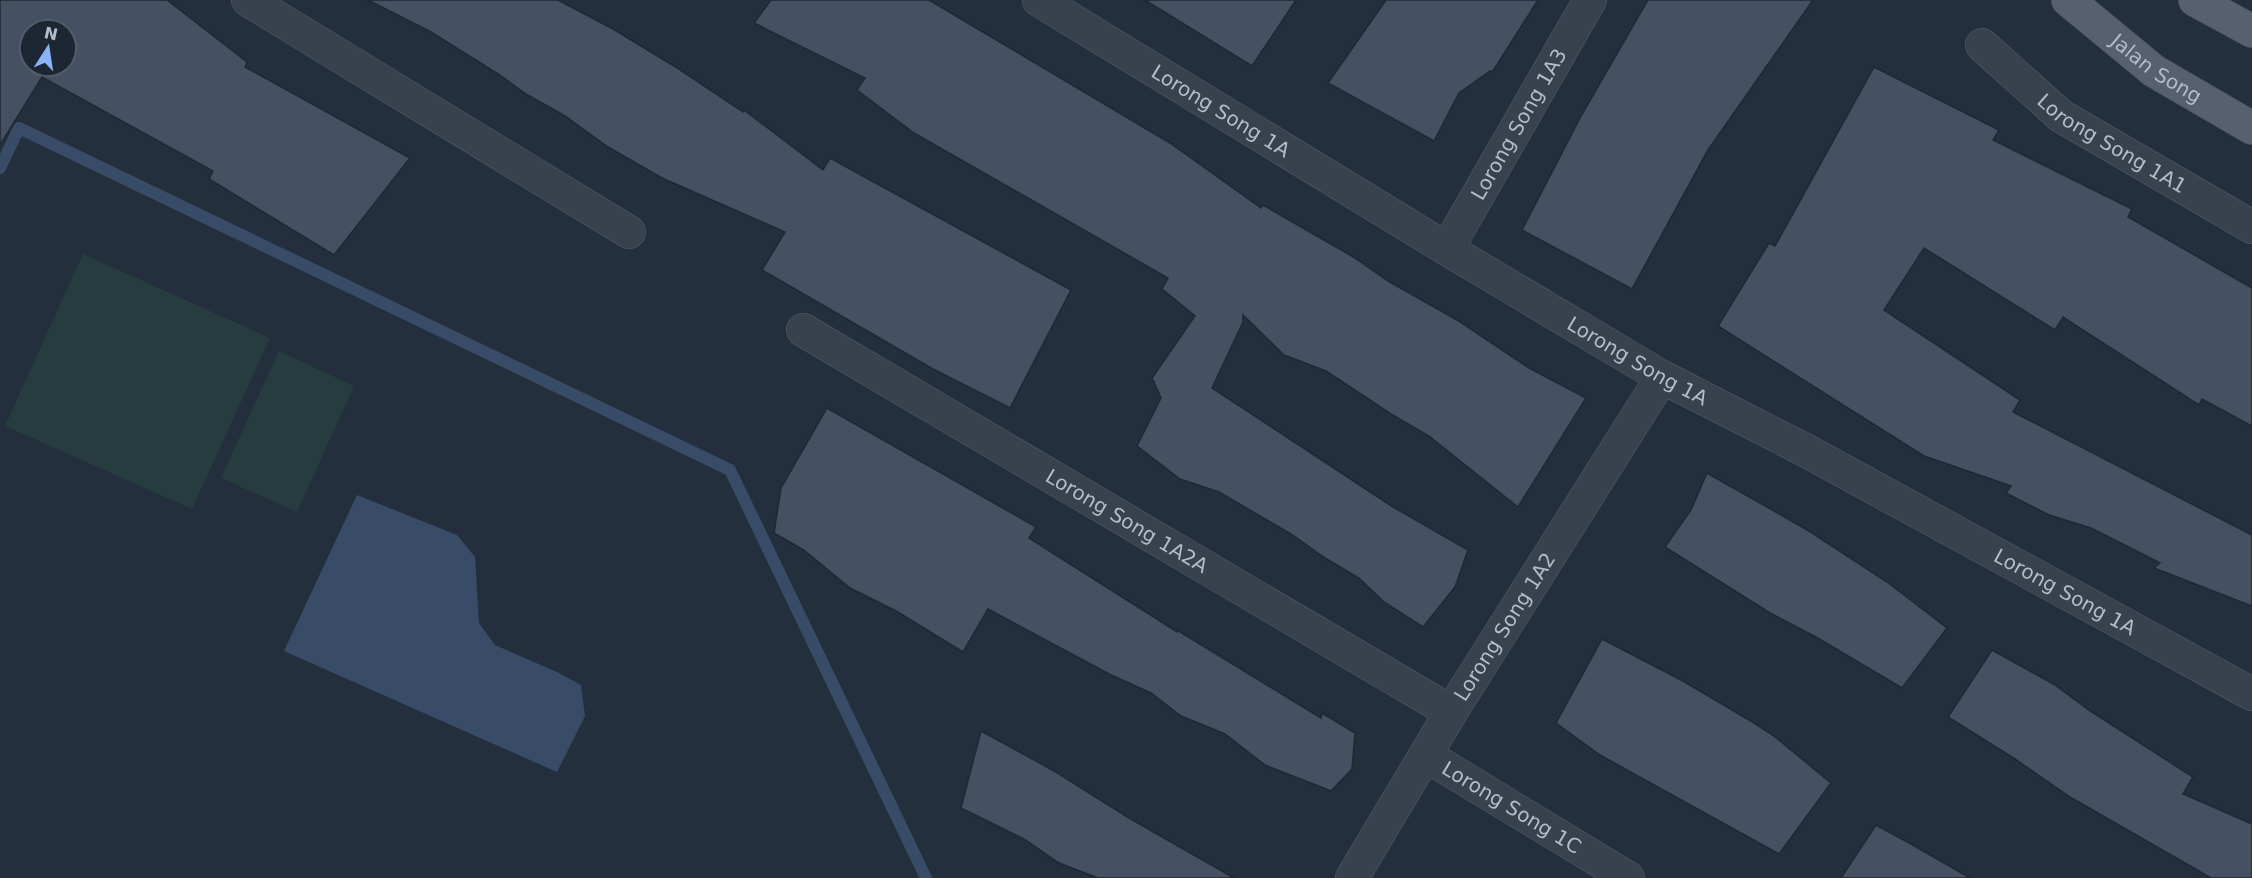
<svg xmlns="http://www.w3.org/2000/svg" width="2252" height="878" viewBox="0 0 2252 878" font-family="'DejaVu Sans',sans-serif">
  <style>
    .green { fill: #263c3f }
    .water { fill: #394c67 }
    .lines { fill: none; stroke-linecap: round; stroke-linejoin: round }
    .stream { stroke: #394c67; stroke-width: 12 }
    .building { fill: #455162; stroke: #1f2835; stroke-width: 1.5; fill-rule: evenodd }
    .minor-casing { stroke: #565f6c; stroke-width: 34 }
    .major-casing { stroke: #414a57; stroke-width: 34 }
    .minor { stroke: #38414e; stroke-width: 33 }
    .major { stroke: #56606e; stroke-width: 33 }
    .labels { text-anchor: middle; stroke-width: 4.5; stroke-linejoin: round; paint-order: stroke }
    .street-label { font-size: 20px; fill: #b4bcc9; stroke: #1d2633 }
  </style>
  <rect width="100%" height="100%" fill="#242f3e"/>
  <g class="green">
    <polygon points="83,254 270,338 192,509 5,426"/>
    <polygon points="279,351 354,386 297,512 221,478"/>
  </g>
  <polygon class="water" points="357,495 457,535 475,557 479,623 495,645 559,673 581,685 585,716 557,772 284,651"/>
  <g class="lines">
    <polyline class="stream" points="0,168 19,128 730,470 926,878"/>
  </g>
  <g class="building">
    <path d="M 0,0 L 167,0 L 247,62 L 245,67 L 410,158 L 334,255 L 209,179 L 213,171 L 42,77 L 0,145 ZM 30,30 L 66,30 L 66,66 L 30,66 Z"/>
    <polygon points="368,0 558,0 613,29 674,66 743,112 744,110 823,170 830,158 1071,290 1010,408 933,369 762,270 785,232 662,178 608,147 565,116 526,94 500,75 431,32"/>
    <polygon points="771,0 929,0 1170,143 1261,208 1263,205 1355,258 1388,281 1457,320 1529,368 1586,398 1518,507 1429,436 1391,414 1326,371 1284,355 1243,315 1243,322 1212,388 1393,507 1468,550 1455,587 1423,627 1384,602 1359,578 1325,558 1291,534 1219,492 1180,479 1137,446 1161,398 1152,378 1195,316 1162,289 1168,278 914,133 857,90 865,78 754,23"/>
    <polygon points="1145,0 1296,0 1252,66"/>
    <polygon points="1386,0 1538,0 1493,71 1490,71 1459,93 1434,141 1328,83"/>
    <polygon points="1648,0 1813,0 1708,150 1632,289 1522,230 1580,118"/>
    <polygon points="1874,67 1999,130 1993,140 2132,209 2128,217 2252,288 2252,426 2202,399 2199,405 2063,317 2055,330 1924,248 1884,310 2020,400 2013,412 2252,535 2252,606 2154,568 2160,563 2091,528 2049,515 2006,493 2011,486 1924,456 1718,326 1769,243 1775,246"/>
    <polygon points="827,408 1036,527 1029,538 1177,632 1177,630 1321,718 1322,713 1355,733 1352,769 1331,791 1265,765 1225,734 1181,716 1151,693 1111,675 988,609 963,652 896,611 850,588 804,550 774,533 781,488"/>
    <polygon points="1707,473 1809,531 1887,582 1947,628 1902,688 1816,637 1770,613 1665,547 1691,510"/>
    <polygon points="1602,639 1683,681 1754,723 1774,736 1831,783 1779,854 1600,755 1556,723"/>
    <polygon points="1992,650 2055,685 2090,711 2193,777 2183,794 2252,824 2252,878 2211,878 2070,797 2015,759 1948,717"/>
    <polygon points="981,731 1056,772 1129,818 1234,878 1098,878 1059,863 1024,839 961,808"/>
    <polygon points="1876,825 1911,844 1970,878 1841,878"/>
  </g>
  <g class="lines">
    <defs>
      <g id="minor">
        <polyline points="248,0 629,232"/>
        <path id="s1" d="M 1039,0 L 1447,249 L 1662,377 L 1805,450 L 2252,694"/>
        <path id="s2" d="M 1982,45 L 2061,116 L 2252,227"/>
        <path id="s3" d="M 1447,249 L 1590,0"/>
        <path id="s4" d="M 803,330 L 1451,712"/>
        <path id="s5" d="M 1427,756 L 1628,878"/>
        <path id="s6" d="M 1352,878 L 1451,712 L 1662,377"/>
      </g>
      <g id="major">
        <path id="s7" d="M 2068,0 L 2154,71 L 2252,128"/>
        <polyline points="2195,0 2252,31"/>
      </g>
    </defs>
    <use href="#minor" class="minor-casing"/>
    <use href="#major" class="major-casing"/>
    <use href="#minor" class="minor"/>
    <use href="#major" class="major"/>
  </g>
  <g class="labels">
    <g class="street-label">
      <text dy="7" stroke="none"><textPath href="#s7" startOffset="112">Jalan Song</textPath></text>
      <text dy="7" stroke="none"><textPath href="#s1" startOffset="213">Lorong Song 1A</textPath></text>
      <text dy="7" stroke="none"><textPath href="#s3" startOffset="144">Lorong Song 1A3</textPath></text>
      <text dy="7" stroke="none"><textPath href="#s2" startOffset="164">Lorong Song 1A1</textPath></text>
      <text dy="7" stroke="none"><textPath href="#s1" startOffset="699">Lorong Song 1A</textPath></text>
      <text dy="7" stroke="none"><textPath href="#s4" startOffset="376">Lorong Song 1A2A</textPath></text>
      <text dy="7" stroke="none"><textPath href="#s1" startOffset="1185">Lorong Song 1A</textPath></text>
      <text dy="7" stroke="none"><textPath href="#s6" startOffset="294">Lorong Song 1A2</textPath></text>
      <text dy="7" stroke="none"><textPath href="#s5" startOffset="99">Lorong Song 1C</textPath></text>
    </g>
  </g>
  <g transform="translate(48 48) rotate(12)"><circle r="28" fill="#1d2633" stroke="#59626f" stroke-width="1.5"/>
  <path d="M0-4.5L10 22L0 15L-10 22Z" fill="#8ab4f8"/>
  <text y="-9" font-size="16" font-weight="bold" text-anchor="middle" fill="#b4bcc9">N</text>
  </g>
</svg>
